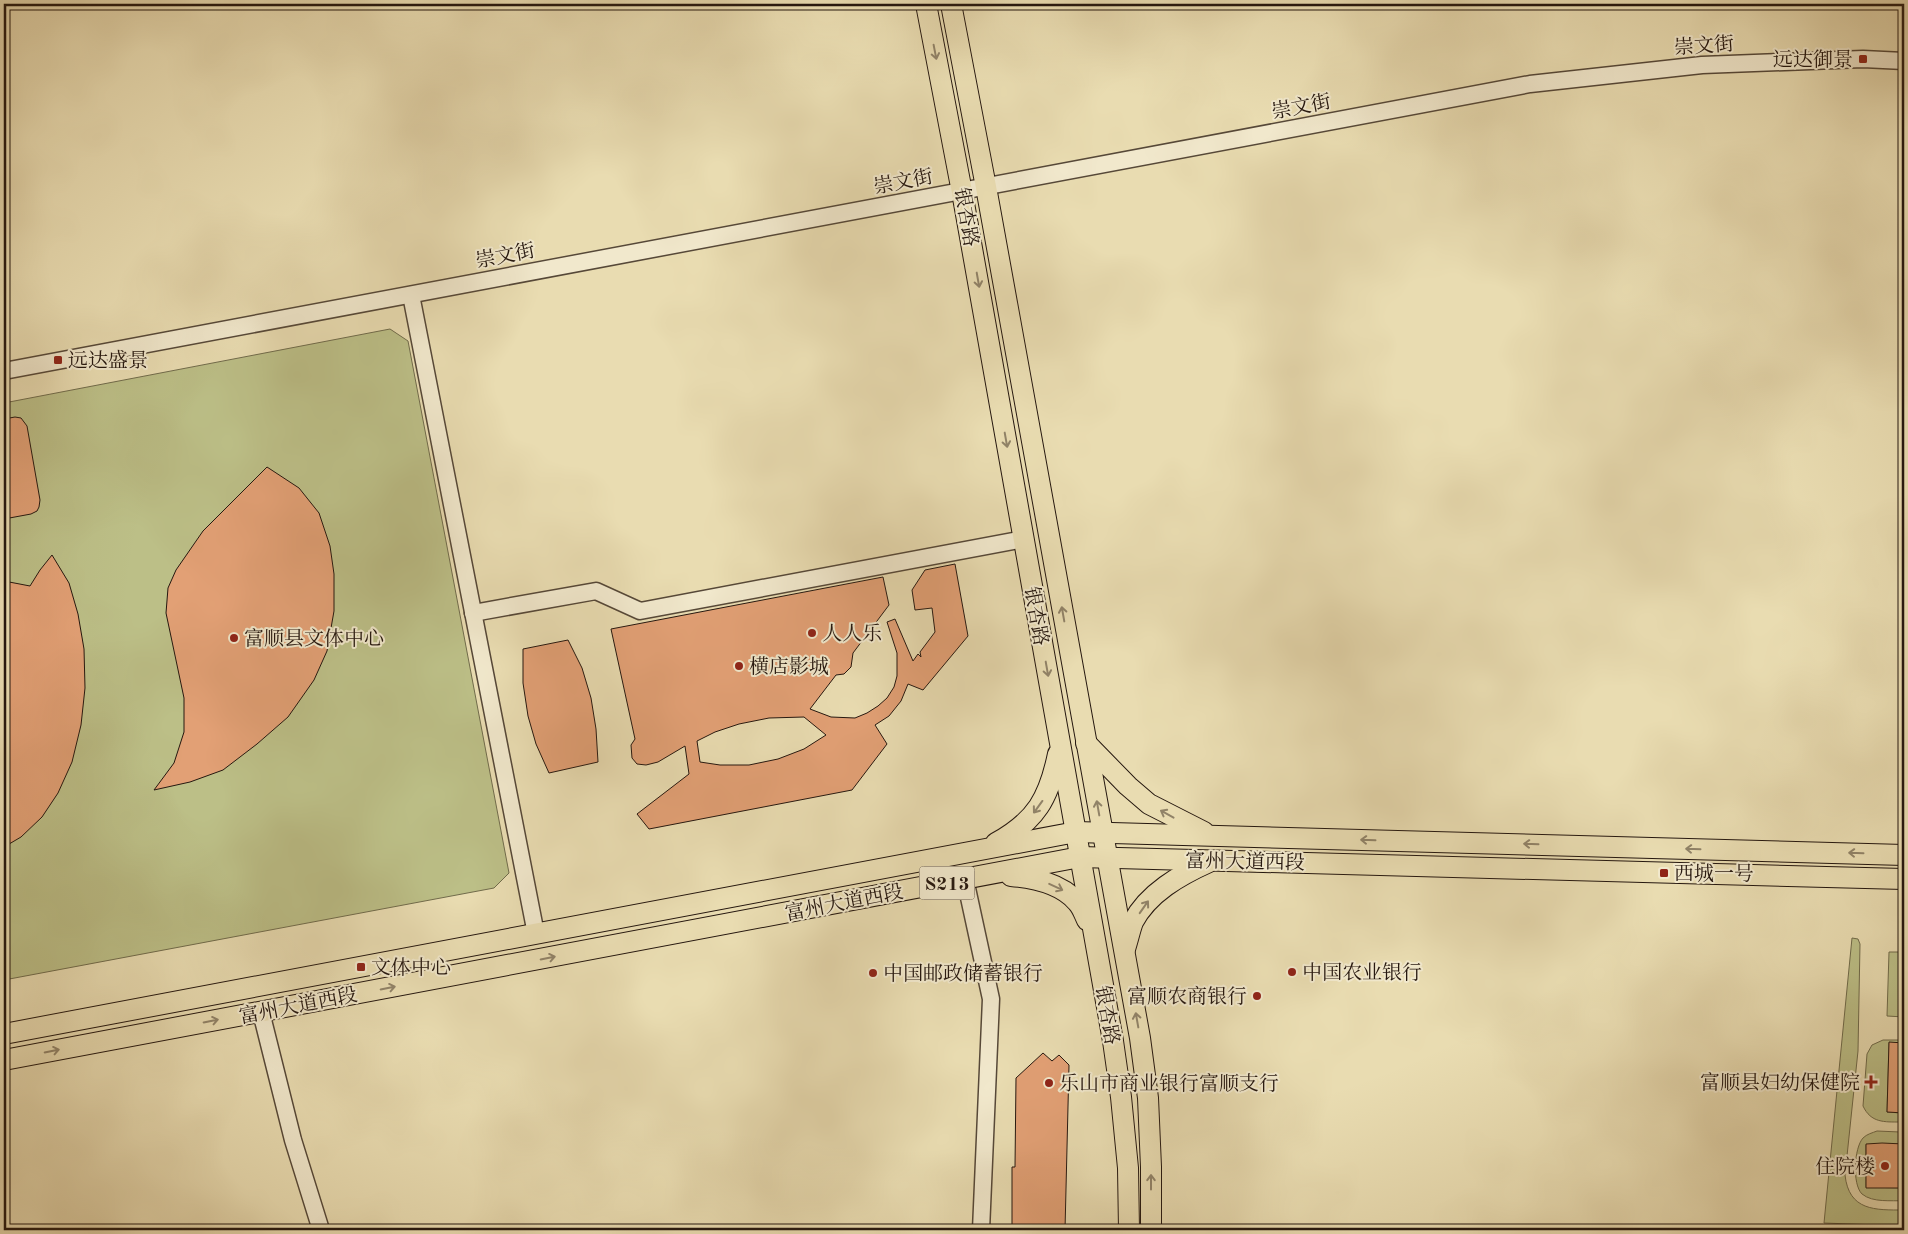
<svg xmlns="http://www.w3.org/2000/svg" width="1908" height="1234" viewBox="0 0 1908 1234" font-family="'Old Standard TT','Noto Serif SC',serif">
  <style>
    .green { fill: #bcbf87; stroke: #706b4b }
    .building { fill: #e2a075; stroke: #25170f; fill-rule: evenodd }
    .lines { fill: none; stroke-linecap: round; stroke-linejoin: round }
    .minor-casing { stroke: #564838; stroke-width: 19 }
    .major-casing { stroke: #25170f; stroke-width: 22 }
    .minor { stroke: #f1e8cc; stroke-width: 16 }
    .major { stroke: #e9dcb1; stroke-width: 20 }
    .oneway { stroke: #918368 }
    .poi-dot { fill: #8f2418; stroke: #f1e8cc; stroke-width: 2 }
    .labels { text-anchor: middle; stroke-width: 4; stroke-linejoin: round; paint-order: stroke }
    .shield { fill: #f1e8cc; stroke: #625648; stroke-width: 1 }
    .shield-label { font-size: 19px; font-weight: bold; fill: #25170f }
    .street-label { font-size: 20px; fill: #25170f; stroke: #f1e8cc }
    .poi-label { font-size: 20px; fill: #25170f; stroke: #f1e8cc; text-anchor: start }
  </style>
  <rect width="100%" height="100%" fill="#e9dcb1"/>
  <filter id="stains"><feTurbulence type="fractalNoise" baseFrequency=".004" numOctaves="4"/><feColorMatrix values="0 0 0 0 .2 0 0 0 0 .09 0 0 0 0 .02 0 0 0 .5 -.17"/></filter>
  <radialGradient id="worn" r=".72"><stop offset=".6" stop-color="#630" stop-opacity="0"/><stop offset="1" stop-color="#630" stop-opacity=".3"/></radialGradient>
  <g class="green">
    <polygon points="390,329 408,341 509,873 494,888 4,980 4,403"/>
    <path d="M 1852,938 L 1858,939 L 1860,944 L 1858,1051 L 1845,1175 C 1849,1211 1875,1210 1904,1210 L 1904,1226 L 1824,1223 Z"/>
    <polygon points="1889,952 1904,952 1904,1017 1887,1016"/>
    <path d="M 1883,1040 L 1904,1040 L 1904,1043 L 1889,1043 L 1887,1112 L 1901,1113 L 1901,1122 C 1884,1122 1871,1123 1863,1106 L 1867,1054 L 1872,1045 Z"/>
    <path d="M 1877,1131 L 1900,1132 L 1900,1144 L 1866,1145 L 1866,1187 L 1904,1188 L 1904,1201 C 1891,1200 1873,1203 1862,1194 C 1852,1184 1854,1148 1863,1138 C 1867,1134 1872,1133 1877,1131 Z"/>
  </g>
  <g class="building">
    <polygon points="15,417 21,418 27,426 40,500 39,507 37,511 31,514 4,519 4,419"/>
    <polygon points="267,467 299,488 319,513 330,546 334,574 334,611 327,651 314,680 288,717 257,744 223,770 190,782 154,790 174,763 184,732 184,698 166,613 168,588 176,570 203,531"/>
    <polygon points="52,555 69,583 78,614 84,649 85,688 81,725 72,762 58,793 42,817 21,837 4,847 4,581 30,586 40,570"/>
    <path d="M 955,564 L 968,636 L 923,690 L 908,684 L 901,701 L 889,716 L 875,725 L 887,744 L 852,790 L 649,829 L 637,814 L 689,774 L 685,746 L 658,762 L 646,765 L 637,764 L 632,758 L 631,745 L 635,739 L 611,629 L 883,577 L 889,605 L 853,653 L 851,667 L 844,674 L 836,675 L 810,709 L 831,717 L 855,718 L 867,713 L 878,706 L 887,698 L 894,687 L 897,676 L 897,653 L 887,622 L 895,619 L 913,661 L 918,654 L 921,657 L 920,652 L 935,632 L 932,608 L 915,610 L 912,590 L 925,570 ZM 804,717 L 826,735 L 804,749 L 778,759 L 749,765 L 720,765 L 700,762 L 697,741 L 715,732 L 739,724 L 769,718 Z"/>
    <polygon points="568,640 582,668 591,698 596,729 598,762 549,773 536,744 528,716 523,683 523,649"/>
    <polygon points="1889,1042 1904,1043 1904,1113 1887,1112"/>
    <polygon points="1043,1053 1052,1061 1059,1055 1069,1065 1065,1230 1012,1230 1012,1167 1015,1167 1016,1078"/>
    <polygon points="1882,1143 1904,1144 1904,1188 1866,1188 1866,1144"/>
  </g>
  <g class="lines">
    <defs>
      <g id="minor">
        <polyline points="411,295 536,934"/>
        <polyline points="4,371 1530,84 1702,65 1863,59 1904,61"/>
        <polyline points="473,613 596,591 640,611 1024,539"/>
        <polyline points="965,879 991,999 981,1230"/>
        <polyline points="261,1012 293,1140 321,1230"/>
      </g>
      <g id="major">
        <polyline points="926,4 962,192 1113,1041 1121,1097 1128,1168 1129,1230"/>
        <polyline points="951,4 986,187 1140,1038 1148,1098 1151,1167 1151,1230"/>
        <polyline points="1086,743 1128,786 1149,804 1204,832"/>
        <path d="M 996,843 C 1036,821 1049,798 1058,754"/>
        <path d="M 1011,876 C 1034,878 1061,883 1077,902 C 1082,907 1084,914 1087,920"/>
        <path d="M 1125,949 C 1128,940 1130,930 1133,922 C 1148,893 1180,875 1209,862"/>
        <polyline points="4,1034 1076,832 1904,855"/>
        <polyline points="4,1060 1080,857 1904,879"/>
      </g>
    </defs>
    <use href="#minor" class="minor-casing"/>
    <use href="#major" class="major-casing"/>
    <use href="#minor" class="minor"/>
    <use href="#major" class="major"/>
  </g>
  <defs><path id="oneway-shaft" d="M-6 0H5M1.5-3L5.5 0L1.5 3" fill="none" stroke-width="1.6" stroke-linecap="round" stroke-linejoin="round" transform="scale(1.25)"/></defs>
  <g class="oneway">
    <use href="#oneway-shaft" transform="translate(935 52) rotate(79)"/>
    <use href="#oneway-shaft" transform="translate(978 280) rotate(80)"/>
    <use href="#oneway-shaft" transform="translate(1006 440) rotate(80)"/>
    <use href="#oneway-shaft" transform="translate(1063 614) rotate(-100)"/>
    <use href="#oneway-shaft" transform="translate(1047 669) rotate(80)"/>
    <use href="#oneway-shaft" transform="translate(1038 807) rotate(126)"/>
    <use href="#oneway-shaft" transform="translate(1098 808) rotate(-100)"/>
    <use href="#oneway-shaft" transform="translate(1167 814) rotate(-151)"/>
    <use href="#oneway-shaft" transform="translate(1368 840) rotate(-178)"/>
    <use href="#oneway-shaft" transform="translate(1531 844) rotate(-178)"/>
    <use href="#oneway-shaft" transform="translate(1693 849) rotate(-178)"/>
    <use href="#oneway-shaft" transform="translate(1856 853) rotate(-178)"/>
    <use href="#oneway-shaft" transform="translate(1056 887) rotate(25)"/>
    <use href="#oneway-shaft" transform="translate(1144 907) rotate(-55)"/>
    <use href="#oneway-shaft" transform="translate(548 958) rotate(-11)"/>
    <use href="#oneway-shaft" transform="translate(388 988) rotate(-11)"/>
    <use href="#oneway-shaft" transform="translate(1137 1020) rotate(-100)"/>
    <use href="#oneway-shaft" transform="translate(211 1021) rotate(-11)"/>
    <use href="#oneway-shaft" transform="translate(52 1051) rotate(-11)"/>
    <use href="#oneway-shaft" transform="translate(1151 1182) rotate(-90)"/>
  </g>
  <g class="poi-dot">
    <rect x="1858" y="54" width="10" height="10" rx="2.5"/>
    <rect x="53" y="355" width="10" height="10" rx="2.5"/>
    <circle cx="812" cy="633" r="5"/>
    <circle cx="234" cy="638" r="5"/>
    <circle cx="739" cy="666" r="5"/>
    <rect x="1659" y="868" width="10" height="10" rx="2.5"/>
    <rect x="356" y="962" width="10" height="10" rx="2.5"/>
    <circle cx="1292" cy="972" r="5"/>
    <circle cx="873" cy="973" r="5"/>
    <circle cx="1257" cy="996" r="5"/>
    <path d="M1868.5 1074.5h5v5h5v5h-5v5h-5v-5h-5v-5h5z"/>
    <circle cx="1049" cy="1083" r="5"/>
    <circle cx="1885" cy="1166" r="5"/>
  </g>
  <g class="labels">
    <rect class="shield" x="919.5" y="866.5" width="55" height="33" rx="4"/>
    <g class="shield-label">
      <text x="947" y="890">S213</text>
    </g>
    <g class="street-label">
      <text transform="translate(1704 45) rotate(-4)" y="7">崇文街</text>
      <text transform="translate(1301 106) rotate(-11)" y="7">崇文街</text>
      <text transform="translate(903 181) rotate(-11)" y="7">崇文街</text>
      <text transform="translate(967 217) rotate(80)" y="7">银杏路</text>
      <text transform="translate(505 255) rotate(-11)" y="7">崇文街</text>
      <text transform="translate(1037 616) rotate(80)" y="7">银杏路</text>
      <text transform="translate(1245 861) rotate(1)" y="7">富州大道西段</text>
      <text transform="translate(844 902) rotate(-11)" y="7">富州大道西段</text>
      <text transform="translate(298 1005) rotate(-11)" y="7">富州大道西段</text>
      <text transform="translate(1108 1015) rotate(80)" y="7">银杏路</text>
    </g>
    <g class="poi-label">
      <text x="1853" y="66" text-anchor="end">远达御景</text>
      <text x="68" y="367">远达盛景</text>
      <text x="822" y="640">人人乐</text>
      <text x="244" y="645">富顺县文体中心</text>
      <text x="749" y="673">横店影城</text>
      <text x="1674" y="880">西城一号</text>
      <text x="371" y="974">文体中心</text>
      <text x="1302" y="979">中国农业银行</text>
      <text x="883" y="980">中国邮政储蓄银行</text>
      <text x="1247" y="1003" text-anchor="end">富顺农商银行</text>
      <text x="1860" y="1089" text-anchor="end">富顺县妇幼保健院</text>
      <text x="1059" y="1090">乐山市商业银行富顺支行</text>
      <text x="1875" y="1173" text-anchor="end">住院楼</text>
    </g>
  </g>
  <rect width="1908" height="1234" fill="none" stroke="#e9dcb1" stroke-width="20"/>
  <rect x="5" y="5" width="1898" height="1224" fill="none" stroke="#25170f" stroke-width="2.5"/>
  <rect x="10" y="10" width="1888" height="1214" fill="none" stroke="#25170f"/>
  <rect width="100%" height="100%" filter="url(#stains)"/>
  <rect width="100%" height="100%" fill="url(#worn)"/>
</svg>
